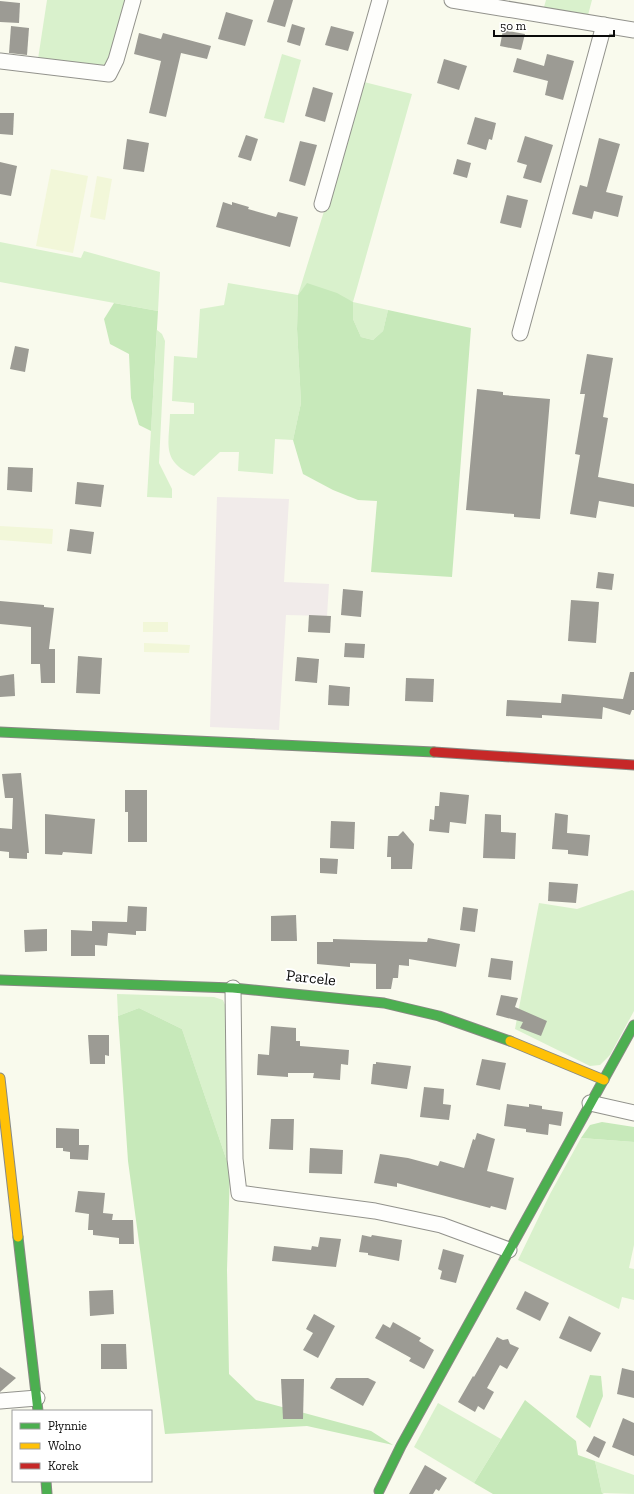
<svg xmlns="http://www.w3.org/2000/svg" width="634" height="1494" viewBox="0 0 634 1494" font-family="'Zilla Slab',serif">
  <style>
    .industrial { fill: #f1ebea }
    .farmland { fill: #f2f7d9 }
    .green { fill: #d9f1cc }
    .forest { fill: #c7e9ba }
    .building { fill: #9c9b94 }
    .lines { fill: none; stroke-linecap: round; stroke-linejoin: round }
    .street-casing { stroke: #92928c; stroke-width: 17 }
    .fast-casing { stroke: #888983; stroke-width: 11 }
    .slow-casing { stroke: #888983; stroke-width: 11 }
    .jam-casing { stroke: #888983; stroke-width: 11 }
    .street { stroke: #fefefc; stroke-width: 15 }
    .fast { stroke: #4caf50; stroke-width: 9 }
    .slow { stroke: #ffc107; stroke-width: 9 }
    .jam { stroke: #c62828; stroke-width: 9 }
    .labels { text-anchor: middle; stroke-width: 4; stroke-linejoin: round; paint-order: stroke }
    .street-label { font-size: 16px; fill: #0a0a0a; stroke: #fff }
  </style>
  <rect width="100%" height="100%" fill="#f9faed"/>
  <polygon class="industrial" points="217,497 289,499 284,582 329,584 327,616 286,615 279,730 210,727"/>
  <g class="farmland">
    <polygon points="51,169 88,176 73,253 36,246"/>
    <polygon points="97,176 112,179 105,220 90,217"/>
    <polygon points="0,526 53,529 52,544 0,540"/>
    <rect x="143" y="622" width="25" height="10"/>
    <polygon points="144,643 190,645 189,653 144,652"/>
  </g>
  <g class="green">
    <polygon points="47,0 127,0 109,63 102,69 38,59"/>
    <polygon points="546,0 592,0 588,15 544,7"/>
    <polygon points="282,54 301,60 284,123 264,118"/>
    <path d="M 360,81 L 412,94 L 353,302 L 388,310 L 383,331 L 373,340 L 361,337 L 353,319 L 353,302 L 307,284 L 298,295 L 297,329 L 301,403 L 293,440 L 275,439 L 273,474 L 238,471 L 239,452 L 220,452 L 194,476 C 161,460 169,446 170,414 L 194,414 L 194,403 L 172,401 L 174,356 L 197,358 L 200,309 L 224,305 L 228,283 L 298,295 L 325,208 Z"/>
    <polygon points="0,242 81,258 84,251 160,272 158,311 0,282"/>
    <polygon points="157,330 162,334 165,341 159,463 172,489 172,498 147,497"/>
    <polygon points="632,890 634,891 634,1011 610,1055 600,1065 590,1066 515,1029 539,903 577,909"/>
    <polygon points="117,994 214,997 223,1000 228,1012 230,1170 182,1029 139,1008 118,1016"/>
    <polygon points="581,1138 634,1142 634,1245 629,1268 634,1269 634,1300 622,1297 619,1309 518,1260 550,1194"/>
    <polygon points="438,1403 501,1439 474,1483 414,1447"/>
    <polygon points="595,1461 634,1475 634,1494 602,1493"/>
  </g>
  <g class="forest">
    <polygon points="307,283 337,293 353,302 353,319 361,337 373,340 383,331 388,310 471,328 452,577 371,572 377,501 358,500 333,490 303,474 293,440 301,403 297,329 298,295"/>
    <polygon points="114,303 158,311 151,431 139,425 131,398 129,354 110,344 104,319"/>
    <polygon points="139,1008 182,1029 230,1170 227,1270 229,1374 256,1400 371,1431 393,1445 307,1426 165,1434 128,1161 118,1016"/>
    <polygon points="602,1122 634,1127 634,1142 581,1138 590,1125"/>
    <polygon points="590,1375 601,1376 603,1396 590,1428 576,1417"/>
    <polygon points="525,1400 576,1441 578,1455 595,1461 602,1493 604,1494 493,1494 474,1483"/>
  </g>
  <g class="building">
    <polygon points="274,0 293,0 285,27 267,22"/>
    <polygon points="0,1 20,3 19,23 0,22"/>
    <polygon points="226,12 253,20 245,46 218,39"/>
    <polygon points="292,24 305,28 300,46 287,42"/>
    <polygon points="11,26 29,28 27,55 9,53"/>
    <polygon points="331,26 354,32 348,51 325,45"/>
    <polygon points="503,30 525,34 521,50 500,46"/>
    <polygon points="139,33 161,39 163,33 211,46 207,59 181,53 166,117 149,113 161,61 134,54"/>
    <polygon points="547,54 574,61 563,100 545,95 548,81 513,72 517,58 544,66"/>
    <polygon points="444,59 467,66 459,90 437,83"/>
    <polygon points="313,87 333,93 325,122 305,116"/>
    <polygon points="0,113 14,113 13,135 0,134"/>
    <polygon points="475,117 496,123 492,140 489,139 486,150 467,144"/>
    <polygon points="246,135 258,139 251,161 238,157"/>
    <polygon points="525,136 553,145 541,183 523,178 527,165 517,162"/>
    <polygon points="599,138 620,144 606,192 623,196 618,217 594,211 592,219 572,214 580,185 587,187"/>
    <polygon points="127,139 149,143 144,172 123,169"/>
    <polygon points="300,141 317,145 305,186 289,181"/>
    <polygon points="457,159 471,163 467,178 453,174"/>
    <polygon points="0,162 17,166 11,196 0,194"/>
    <polygon points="507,195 528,200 521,228 500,223"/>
    <polygon points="223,202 232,205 232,202 249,207 248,209 276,217 278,212 298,217 290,247 216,227"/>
    <polygon points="15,346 29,349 25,372 10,369"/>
    <polygon points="587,354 613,358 603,417 608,418 598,477 634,484 634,507 599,501 596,518 570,514 580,455 575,454 585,394 580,394"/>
    <polygon points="477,389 503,392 503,395 550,399 540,519 514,517 514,514 466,510"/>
    <polygon points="8,467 33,468 32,492 7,490"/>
    <polygon points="77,482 104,485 101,507 75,504"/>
    <polygon points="70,529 94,532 91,554 67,551"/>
    <polygon points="598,572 614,574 612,590 596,588"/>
    <polygon points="343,589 363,591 361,617 341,615"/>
    <polygon points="571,600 599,602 596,643 568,641"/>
    <polygon points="0,601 44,605 44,607 54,608 49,649 55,649 55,683 41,683 40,664 31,664 31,627 0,624"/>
    <polygon points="309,615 331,616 330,633 308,632"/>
    <polygon points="345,643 365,644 364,658 344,657"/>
    <polygon points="78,656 102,658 100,694 76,693"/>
    <polygon points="297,657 319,659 317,683 295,681"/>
    <polygon points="630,672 634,672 634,710 632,710 630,715 603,707 602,719 542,715 542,718 506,716 507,700 561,703 562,694 623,699"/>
    <polygon points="14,674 15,696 0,697 0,676"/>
    <polygon points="406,678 434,679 433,702 405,701"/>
    <polygon points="329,685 350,687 349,706 328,705"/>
    <polygon points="21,773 29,853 27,853 27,859 9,858 9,852 0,851 0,828 12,829 13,798 5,798 2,774"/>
    <polygon points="125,790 147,790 147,842 128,842 128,812 125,812"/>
    <polygon points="440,792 469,795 466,824 450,822 449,833 429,831 430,819 434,820 435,806 439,806"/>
    <polygon points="555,813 568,815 567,833 590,835 588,856 568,854 568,850 552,849"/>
    <polygon points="45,814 95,819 92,854 63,852 62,855 45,854"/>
    <polygon points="485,814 501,815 501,832 516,833 515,859 483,858"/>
    <polygon points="331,821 355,822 354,849 330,848"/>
    <polygon points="403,831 414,844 412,869 391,869 391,857 387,857 388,836 398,836"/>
    <polygon points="320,858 338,859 337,874 320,873"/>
    <polygon points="549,882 578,884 576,903 548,901"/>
    <polygon points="128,906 147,907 146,931 136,931 136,935 108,933 107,946 95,945 95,956 71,956 71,930 92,931 92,921 127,922"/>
    <polygon points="463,907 478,909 475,932 460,930"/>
    <polygon points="296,915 297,941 271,941 271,916"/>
    <polygon points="47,929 47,951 25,952 24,930"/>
    <polygon points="428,938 460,944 456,967 409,959 409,966 399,965 398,978 393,978 391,989 376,989 376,964 350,963 350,967 317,964 317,942 333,942 333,939 427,942"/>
    <polygon points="491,958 513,961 511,980 488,977"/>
    <polygon points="501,995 518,998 515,1007 547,1021 541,1036 520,1028 523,1022 496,1015"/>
    <polygon points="271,1026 296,1028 296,1041 300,1041 300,1046 349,1050 348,1065 341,1064 340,1080 313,1078 314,1073 288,1073 288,1077 257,1075 258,1054 269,1055"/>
    <polygon points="88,1035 109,1035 109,1056 105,1055 105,1064 90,1064"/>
    <polygon points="482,1059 506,1063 500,1090 476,1085"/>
    <polygon points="376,1062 411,1066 407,1089 371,1084 373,1064 376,1064"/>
    <polygon points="424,1087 444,1089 443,1104 451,1105 449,1120 420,1117"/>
    <polygon points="507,1104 529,1107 529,1104 542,1106 542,1109 563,1112 561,1126 549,1124 548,1135 526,1132 526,1129 504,1126"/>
    <polygon points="271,1119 294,1119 293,1150 269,1149"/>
    <polygon points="56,1128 79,1129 79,1145 89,1145 88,1160 70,1159 70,1152 63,1151 63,1148 56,1148"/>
    <polygon points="477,1133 495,1139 487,1171 514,1178 506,1210 491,1206 490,1208 397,1183 397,1187 374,1183 380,1154 408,1158 438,1166 440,1161 464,1168 473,1139 475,1140"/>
    <polygon points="310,1148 343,1150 342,1174 309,1173"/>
    <polygon points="78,1191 105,1193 103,1213 113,1214 112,1220 133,1220 134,1244 119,1244 119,1238 93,1235 93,1230 88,1230 89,1214 75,1212"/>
    <polygon points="362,1235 371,1237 372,1235 402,1240 399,1261 368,1255 368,1253 359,1252"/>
    <polygon points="320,1237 341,1239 336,1267 272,1261 274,1246 311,1250 312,1246 318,1247"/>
    <polygon points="443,1249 464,1255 456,1283 440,1279 442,1271 438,1269"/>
    <polygon points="113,1290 114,1314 90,1316 89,1291"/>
    <polygon points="525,1291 549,1303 540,1321 516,1309"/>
    <polygon points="314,1314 335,1326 318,1358 303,1350 313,1333 306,1329"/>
    <polygon points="569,1316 601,1333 591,1352 559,1338"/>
    <polygon points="393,1322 421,1338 419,1341 434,1350 424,1369 409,1361 411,1358 375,1338 383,1324 390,1328"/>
    <polygon points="497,1337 503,1340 508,1339 510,1344 519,1348 507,1369 500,1365 487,1388 494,1392 484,1410 478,1406 475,1412 458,1402 473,1376 474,1377"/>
    <polygon points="101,1344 126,1344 127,1369 101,1369"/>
    <polygon points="0,1367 16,1378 0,1392"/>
    <polygon points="622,1368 634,1371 634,1398 617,1394"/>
    <polygon points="336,1378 368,1378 376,1382 363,1406 330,1388"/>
    <polygon points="281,1379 304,1379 303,1419 283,1419"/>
    <polygon points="623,1418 634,1423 634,1456 612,1447"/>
    <polygon points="594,1436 606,1442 599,1458 586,1451"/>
    <polygon points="425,1465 447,1478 439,1491 436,1489 433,1494 409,1494"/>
  </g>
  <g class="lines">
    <defs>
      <g id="street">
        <polyline points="452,0 634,30"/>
        <polyline points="0,61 109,74 116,60 133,0"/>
        <polyline points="322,204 380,0"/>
        <polyline points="520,333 604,25"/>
        <polyline points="233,988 235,1159 239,1193 375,1211 441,1225 509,1250"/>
        <polyline points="590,1103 634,1113"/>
        <polyline points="0,1401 37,1398"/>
      </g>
      <g id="fast">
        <polyline points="0,732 434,752"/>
        <polyline points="0,980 233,988 384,1003 439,1016 510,1041"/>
        <polyline points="18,1237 38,1411"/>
        <polyline points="46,1481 47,1494"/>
        <polyline points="379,1491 401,1446 634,1025"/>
      </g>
      <g id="slow">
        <polyline points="510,1041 604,1080"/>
        <polyline points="0,1078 18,1237"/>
      </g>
      <polyline id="jam" points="434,752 634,765"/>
    </defs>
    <use href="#street" class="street-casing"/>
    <use href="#fast" class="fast-casing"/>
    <use href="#slow" class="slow-casing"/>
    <use href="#jam" class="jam-casing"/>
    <use href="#street" class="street"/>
    <use href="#fast" class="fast"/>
    <use href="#slow" class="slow"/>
    <use href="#jam" class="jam"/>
  </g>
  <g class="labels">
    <g class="street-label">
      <text transform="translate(311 977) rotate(6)" y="6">Parcele</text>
    </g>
  </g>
  <rect x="12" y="1410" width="140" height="72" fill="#ffffff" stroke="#9d9d9d"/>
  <rect x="20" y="1423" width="20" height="6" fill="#4caf50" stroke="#9d9d9d"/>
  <text x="48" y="1430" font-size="12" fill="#0a0a0a">Płynnie</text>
  <rect x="20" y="1443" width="20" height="6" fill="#ffc107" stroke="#9d9d9d"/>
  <text x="48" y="1450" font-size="12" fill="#0a0a0a">Wolno</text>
  <rect x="20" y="1463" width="20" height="6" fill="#c62828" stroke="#9d9d9d"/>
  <text x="48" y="1470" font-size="12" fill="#0a0a0a">Korek</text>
  <path d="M494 30v6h120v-6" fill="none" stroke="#0a0a0a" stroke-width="2"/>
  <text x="500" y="30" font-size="12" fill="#0a0a0a" stroke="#ffffff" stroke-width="3" paint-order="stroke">50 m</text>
</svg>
